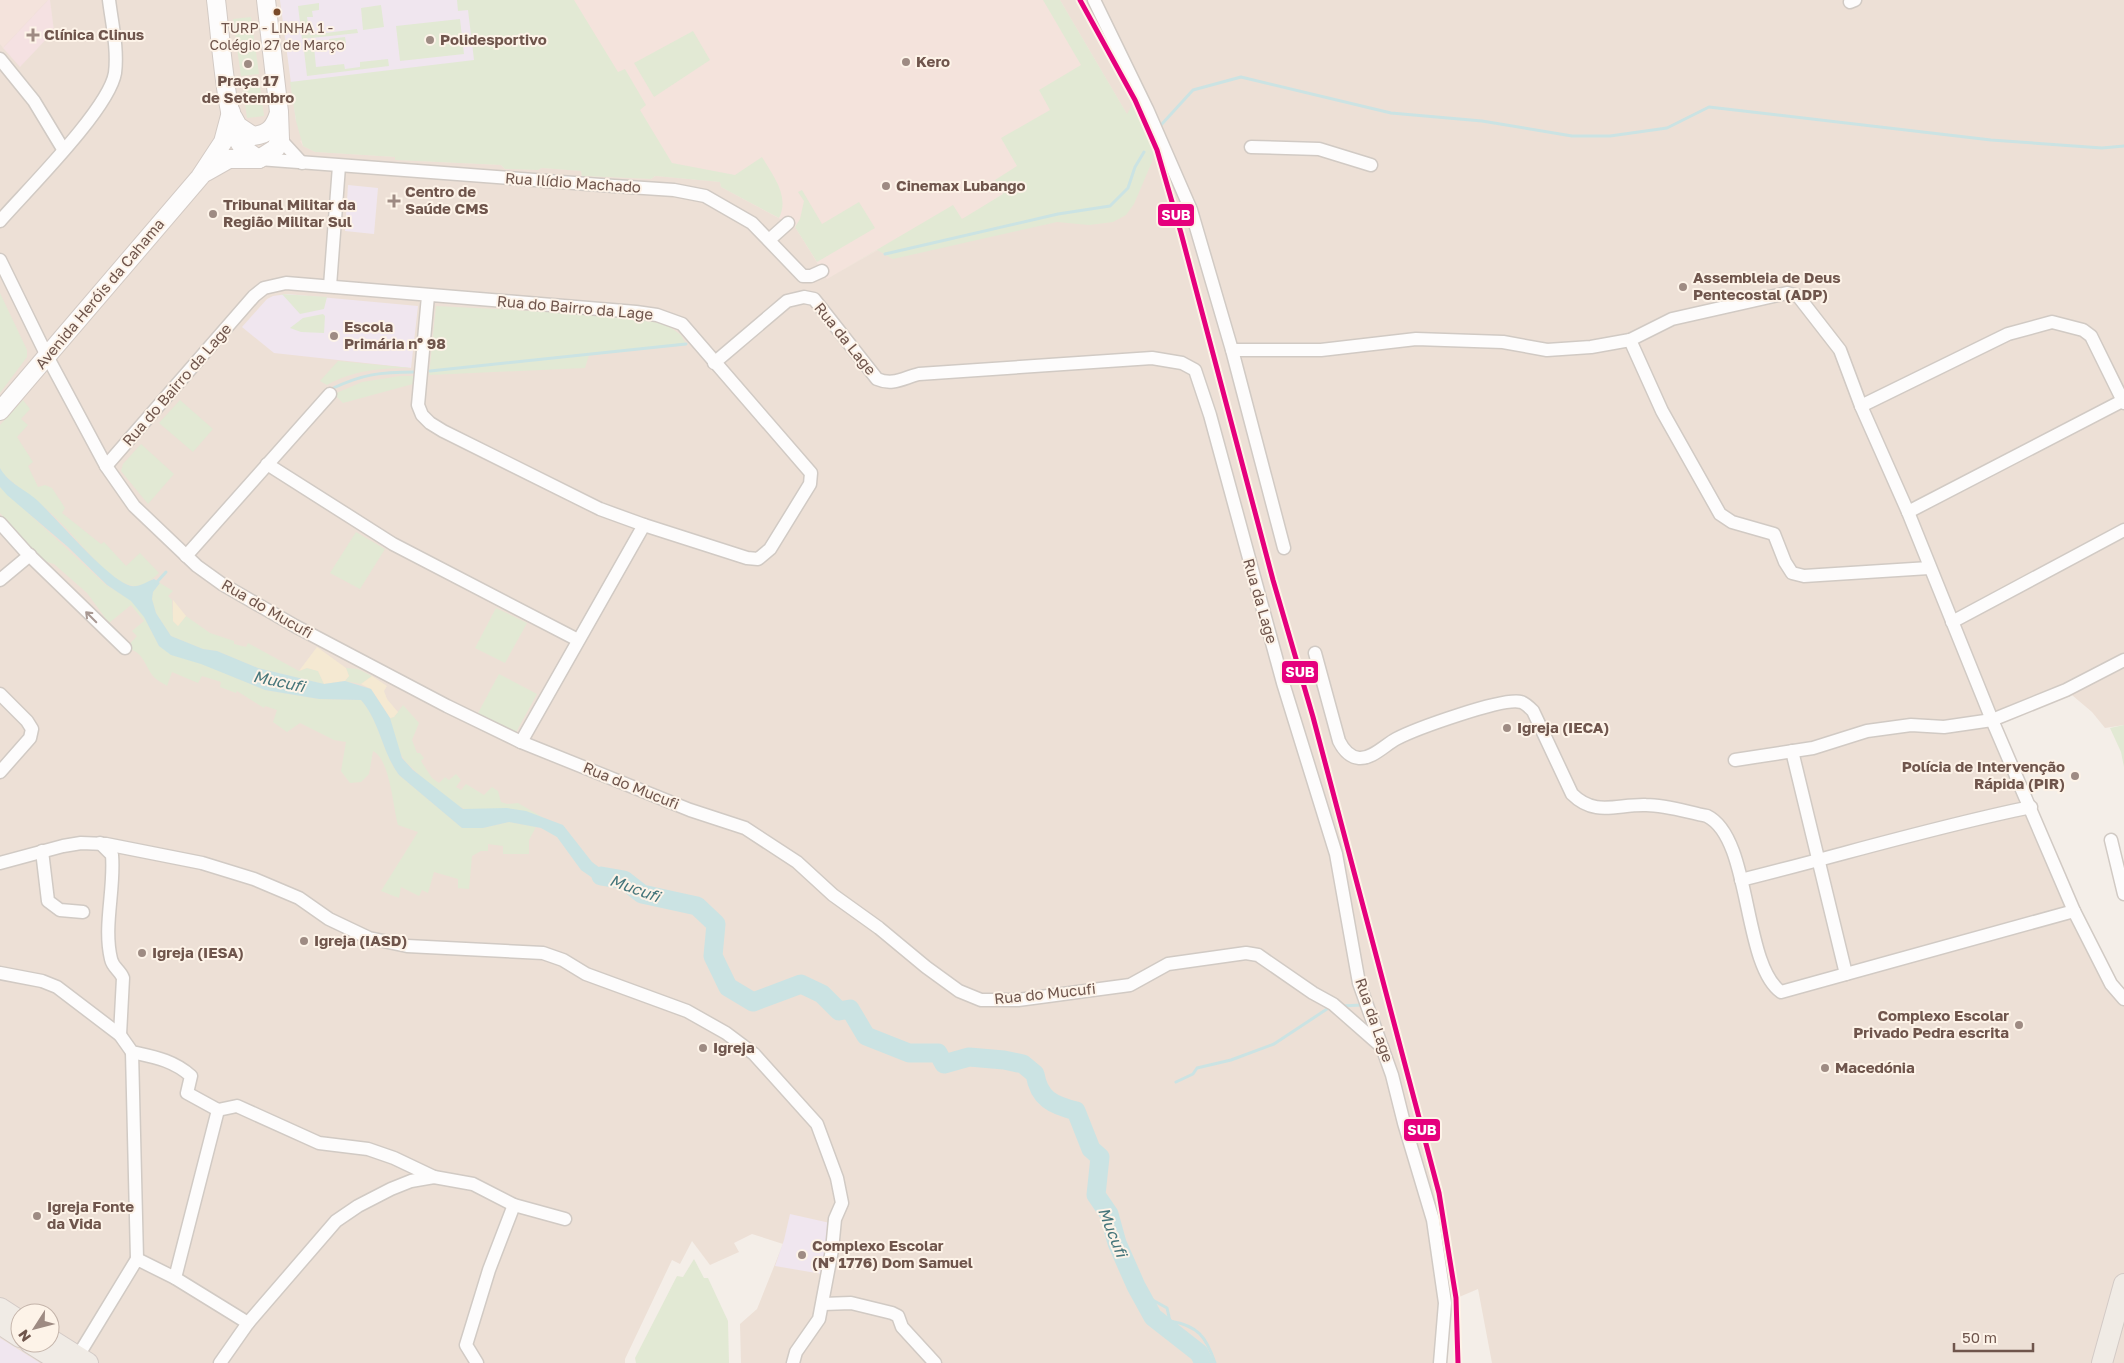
<svg xmlns="http://www.w3.org/2000/svg" width="2124" height="1363" viewBox="0 0 2124 1363" font-family="'Golos Text',sans-serif">
  <style>
    .residential { fill: #ede0d6; fill-rule: evenodd }
    .commercial { fill: #f4e3dc }
    .education { fill: #f0e6ef }
    .medical { fill: #f5e1e2 }
    .green { fill: #e2e9d4 }
    .sand { fill: #f5e9d2 }
    .water { fill: #cbe3e3 }
    .lines { fill: none; stroke-linecap: round; stroke-linejoin: round }
    .stream { stroke: #cbe3e3; stroke-width: 3 }
    .river { stroke: #cbe3e3; stroke-width: 19 }
    .street-casing { stroke: #d1cac4; stroke-width: 15 }
    .secondary-casing { stroke: #d3cac4; stroke-width: 20 }
    .primary-casing { stroke: #d3cac6; stroke-width: 22 }
    .street { stroke: #fdfcfc; stroke-width: 12 }
    .secondary { stroke: #fdfcfc; stroke-width: 18 }
    .primary { stroke: #f0ebe5; stroke-width: 20 }
    .rail-1-casing { stroke: #fdf3e8; stroke-width: 9 }
    .rail-1 { stroke: #e5007d; stroke-width: 5 }
    .oneway { stroke: #a89892 }
    .bus-dot { fill: #7a4b2a; stroke: #fdf3e8; stroke-width: 2 }
    .poi-dot { fill: #9e8b83; stroke: #fdf3e8; stroke-width: 2 }
    .labels { text-anchor: middle; stroke-width: 4; stroke-linejoin: round; paint-order: stroke }
    .bus-label { font-size: 14px; fill: #6f554c; stroke: #fdf3e8 }
    .poi-label { font-size: 15px; font-weight: bold; fill: #6f554c; stroke: #fdf3e8; text-anchor: start }
    .street-label { font-size: 15px; fill: #6f554c; stroke: #fdf3e8 }
    .water-label { font-size: 16px; font-style: italic; fill: #45757a; stroke: #fdf3e8 }
    .line-badge { stroke: #fdf3e8; stroke-width: 2 }
    .badge-label { font-size: 14px; text-anchor: middle; font-weight: bold; fill: #fff }
  </style>
  <rect width="100%" height="100%" fill="#f4eee8"/>
  <path class="residential" d="M 0,0 L 2124,0 L 2124,725 L 2105,728 L 2092,712 L 2066,690 L 1992,720 L 2074,911 L 2124,999 L 2124,1363 L 1492,1363 L 1478,1289 L 1445,1303 L 1435,1363 L 741,1363 L 740,1324 L 757,1309 L 783,1244 L 752,1234 L 734,1243 L 739,1252 L 710,1265 L 692,1241 L 680,1264 L 672,1260 L 625,1359 L 625,1363 L 0,1363 ZM 20,1313 L 50,1313 L 50,1343 L 20,1343 Z"/>
  <g class="commercial">
    <polygon points="0,0 48,0 3,48 0,44"/>
    <polygon points="538,0 1060,0 1127,114 1108,165 878,250 827,279 795,227 721,187 720,182 655,176 651,179 582,176 581,171 542,168 538,170 505,169 501,165 395,160 395,157 315,152 303,146 300,141"/>
  </g>
  <g class="education">
    <polygon points="280,0 538,0 570,82 296,121"/>
    <polygon points="348,185 378,188 374,234 345,231"/>
    <polygon points="287,294 418,306 411,368 274,353 242,327 267,299 273,296"/>
    <polygon points="790,1214 830,1223 822,1274 775,1266 784,1240"/>
    <polygon points="0,1338 37,1361 40,1363 0,1363"/>
  </g>
  <polygon class="medical" points="48,0 50,0 54,31 20,67 3,48"/>
  <g class="green">
    <path d="M 457,0 L 574,0 L 618,72 L 625,69 L 646,105 L 640,110 L 672,163 L 735,175 L 762,157 C 773,176 790,196 779,218 L 721,187 L 720,182 L 655,176 L 651,179 L 582,176 L 581,171 L 542,168 L 538,170 L 505,169 L 501,165 L 395,160 L 395,157 L 315,152 L 303,146 L 296,121 L 290,82 L 474,60 L 468,10 L 458,11 Z"/>
    <polygon points="1043,0 1060,0 1127,114 1135,100 1157,150 1134,204 1126,215 1113,222 1089,225 1057,222 893,259 877,250 827,279 953,205 962,219 1003,194 995,180 1017,166 1001,138 1050,110 1039,90 1081,65"/>
    <polygon points="319,3 319,10 312,11 313,17 307,17 310,35 357,29 358,33 302,39 298,6"/>
    <polygon points="381,5 384,27 363,30 361,8"/>
    <polygon points="251,17 259,74 241,76 233,19"/>
    <polygon points="460,19 464,54 400,61 396,26"/>
    <polygon points="693,31 710,60 654,97 634,63"/>
    <polygon points="345,37 346,43 330,45 329,39"/>
    <polygon points="325,40 326,46 314,47 316,67 344,64 345,69 360,67 360,62 388,59 389,66 307,76 303,42"/>
    <polygon points="259,79 264,116 247,118 242,82"/>
    <polygon points="802,190 822,224 859,202 875,228 817,262 795,227 800,219 804,201 798,192"/>
    <polygon points="0,293 27,350 27,357 0,393"/>
    <polygon points="282,294 327,297 324,309 300,314"/>
    <polygon points="436,306 609,315 640,319 667,325 681,335 686,344 589,355 585,368 429,375"/>
    <polygon points="323,314 325,316 324,333 301,332 290,328 303,318"/>
    <path d="M 338,361 L 411,368 C 381,368 354,370 327,385 L 320,381 Z"/>
    <polygon points="400,376 415,376 413,384 343,403 334,394 362,382"/>
    <path d="M 23,400 L 30,409 L 21,419 L 28,425 L 17,437 L 33,462 L 28,466 L 38,487 L 45,485 L 52,488 L 65,508 L 62,513 L 101,544 L 104,542 L 126,566 L 140,553 L 159,573 C 152,580 140,589 129,585 C 106,578 77,538 59,521 C 42,503 22,491 3,474 L 0,468 L 0,425 Z"/>
    <polygon points="180,400 213,429 193,452 159,423"/>
    <polygon points="141,444 174,474 148,504 121,471 123,464"/>
    <path d="M 0,487 L 106,585 L 131,600 L 144,617 L 159,646 L 265,690 L 319,699 L 361,700 C 380,722 382,752 399,775 L 462,828 L 483,828 L 509,822 L 536,827 L 529,840 L 529,854 L 503,854 L 503,846 L 488,844 L 488,851 L 481,851 L 472,856 L 469,889 L 458,888 L 458,879 L 434,872 L 428,893 L 422,890 L 419,896 L 401,887 L 399,898 L 381,891 L 418,832 L 398,825 C 393,807 390,759 373,751 L 369,774 L 361,782 L 350,783 L 341,771 L 346,742 L 334,740 L 300,723 L 287,732 L 273,722 L 277,710 L 265,706 L 264,708 L 237,691 L 236,693 L 220,687 L 221,682 L 202,676 L 198,683 L 172,672 L 167,686 C 163,683 156,680 153,676 C 144,664 143,651 126,648 L 137,636 L 132,631 L 144,621 L 131,605 L 109,623 L 87,593 L 54,564 L 40,560 L 16,536 L 14,528 L 0,513 Z"/>
    <polygon points="356,532 385,549 360,589 330,573"/>
    <polygon points="160,583 173,591 168,596 172,600 173,621 178,626 186,616 210,633 234,641 234,644 246,647 248,643 299,671 307,668 318,671 324,684 258,668 217,651 203,649 171,636 156,613 152,599 153,592"/>
    <polygon points="496,608 527,623 505,663 475,648"/>
    <polygon points="346,668 358,669 372,676 361,684 345,681 349,676"/>
    <polygon points="499,674 537,694 515,734 477,715"/>
    <path d="M 403,705 L 419,723 L 412,740 L 417,753 L 420,753 L 424,758 L 421,761 L 432,778 L 439,783 L 445,777 L 449,780 L 456,774 L 461,780 L 456,787 L 461,790 L 466,784 L 484,795 L 492,787 L 498,791 L 501,802 L 507,804 L 518,803 L 542,817 C 512,806 495,812 465,809 C 457,808 408,767 403,758 C 396,747 393,730 390,718 L 394,717 Z"/>
    <polygon points="2124,725 2124,767 2121,752 2110,728"/>
    <polygon points="694,1259 704,1278 708,1278 728,1321 729,1363 636,1363 635,1358 677,1276 683,1277"/>
  </g>
  <g class="sand">
    <polygon points="173,600 186,616 178,626 173,621"/>
    <polygon points="317,647 346,668 349,676 345,681 324,684 318,671 307,668 299,671"/>
    <polygon points="372,676 387,686 384,691 387,699 398,712 394,717 390,718 371,689 361,684"/>
  </g>
  <path class="water" d="M 0,468 C 9,484 25,489 38,501 C 59,521 105,576 128,585 C 137,589 146,582 154,579 L 160,583 L 153,592 L 152,599 L 156,613 L 171,636 L 203,649 L 217,651 L 258,668 L 324,684 L 345,681 L 371,689 L 390,718 L 402,758 L 413,770 L 463,809 L 507,808 L 526,811 L 563,825 L 592,862 L 600,868 L 628,874 L 624,887 L 594,879 L 581,870 L 557,837 L 541,828 L 509,822 L 483,828 L 462,828 L 399,775 C 382,752 380,722 361,700 L 319,699 L 265,690 L 201,664 L 171,655 L 159,646 L 144,617 L 131,601 L 107,585 L 68,547 L 7,495 L 0,487 Z"/>
  <g class="lines">
    <g class="stream">
      <polyline points="1161,125 1193,90 1241,77 1391,113 1482,121 1572,136 1610,136 1667,128 1709,107 1991,140 2102,148 2124,146"/>
      <polyline points="885,254 1058,214 1110,206 1128,188 1135,167 1144,152"/>
      <polyline points="430,371 686,344"/>
      <path d="M 331,389 C 363,374 380,372 415,372"/>
      <polyline points="156,583 166,572"/>
      <polyline points="1341,1006 1362,1005"/>
      <polyline points="1176,1082 1193,1074 1197,1068 1231,1060 1274,1044 1330,1007"/>
      <path d="M 1140,1293 L 1167,1308 L 1170,1321 C 1198,1326 1206,1336 1215,1363"/>
    </g>
    <path class="river" d="M 601,876 L 624,880 L 642,894 L 697,906 L 716,924 L 713,956 L 728,987 L 753,1002 L 801,984 L 822,994 L 839,1011 L 850,1009 L 866,1036 L 909,1053 L 938,1053 L 944,1064 L 969,1057 L 1004,1060 L 1023,1064 L 1035,1074 C 1039,1099 1053,1105 1076,1111 L 1091,1149 L 1100,1157 L 1096,1195 L 1109,1214 L 1117,1243 L 1136,1286 L 1153,1317 L 1199,1353 L 1204,1363"/>
    <defs>
      <g id="street">
        <polyline points="1094,0 1147,109 1191,210 1232,350 1284,548"/>
        <polyline points="1850,2 1855,0"/>
        <polyline points="0,59 34,101 63,149"/>
        <polyline points="280,139 302,163"/>
        <polyline points="1251,147 1319,149 1371,165"/>
        <polyline points="259,159 614,186 674,190 705,196 752,223 803,276 811,276 822,271"/>
        <path d="M 0,221 C 27,190 109,109 115,73 C 118,49 112,24 109,0"/>
        <polyline points="769,240 788,223"/>
        <polyline points="0,260 47,356 106,466 134,506 197,566 222,584 295,626 447,706 521,742 690,810 745,828 797,862 833,895 879,928 926,967 959,991 981,1000 1018,1000 1130,985 1168,964 1246,953 1258,955 1313,993 1333,1004 1382,1047"/>
        <polyline points="330,286 339,166"/>
        <polyline points="1630,340 1662,411 1720,514 1732,522 1774,534 1785,562 1792,573 1804,576 1929,568"/>
        <polyline points="1232,350 1321,350 1416,339 1503,342 1547,350 1591,347 1630,340 1672,319 1787,293 1798,296 1840,350 1861,406 1908,512 1992,720 2074,911 2111,984 2124,999"/>
        <path d="M 714,363 L 787,301 L 804,297 L 814,299 L 877,379 C 893,386 903,378 919,374 L 1152,358 L 1182,363 L 1195,370 L 1210,415 L 1283,683 L 1336,854 L 1359,983 L 1392,1075 L 1404,1123 L 1433,1220 L 1445,1303 L 1440,1363"/>
        <polyline points="1861,406 2008,334 2052,322 2083,330 2091,336 2124,403"/>
        <polyline points="267,464 393,544 578,640"/>
        <polyline points="106,466 254,296 264,288 286,283 636,312 657,315 682,324 811,473 810,484 770,549 758,559 747,558 644,525 600,509 443,431 430,423 422,415 418,405 428,296"/>
        <polyline points="1908,512 2124,400"/>
        <polyline points="0,523 26,552 125,648"/>
        <polyline points="186,556 330,394"/>
        <polyline points="0,580 30,555"/>
        <polyline points="1952,622 2124,530"/>
        <path d="M 1315,653 L 1339,741 C 1343,749 1349,757 1359,758 C 1372,759 1385,745 1396,739 C 1415,729 1503,697 1521,702 C 1525,703 1530,708 1533,711 L 1572,794 C 1595,817 1617,804 1646,805 C 1666,805 1687,812 1707,816 C 1752,838 1742,964 1781,992 L 2074,911"/>
        <polyline points="0,694 27,721 32,729 30,738 0,772"/>
        <polyline points="521,742 644,525"/>
        <polyline points="1792,751 1846,974"/>
        <polyline points="1735,760 1813,748 1867,731 1911,725 1944,727 1992,720 2066,690 2124,660"/>
        <polyline points="2111,840 2124,894"/>
        <path d="M 100,843 L 112,855 C 115,889 103,926 111,959 C 113,968 120,970 123,978 L 120,1035"/>
        <polyline points="42,851 48,901 60,910 83,912"/>
        <polyline points="0,863 63,846 81,843 106,844 202,863 254,879 299,898 329,919 369,938 407,946 543,953 563,960 586,974 687,1011 726,1033 754,1054 817,1124 837,1178 842,1203 835,1219 832,1250 819,1319 796,1352 793,1363"/>
        <path d="M 1741,880 C 1838,856 1933,827 2031,807"/>
        <path d="M 0,973 L 42,981 L 57,987 L 120,1035 L 132,1052 C 154,1057 173,1060 191,1076 L 187,1093 L 218,1110 L 237,1106 L 319,1143 L 368,1149 L 394,1158 L 434,1177 L 473,1184 L 514,1205 L 565,1219"/>
        <polyline points="132,1052 137,1259"/>
        <polyline points="175,1278 218,1110"/>
        <polyline points="823,1304 851,1303 892,1313 898,1316 902,1327 935,1363"/>
        <polyline points="248,1323 336,1221 358,1206 391,1189 411,1181 434,1177"/>
        <polyline points="78,1356 137,1259 175,1278 248,1323 220,1363"/>
        <polyline points="477,1363 466,1345 489,1270 514,1205"/>
      </g>
      <g id="secondary">
        <path d="M 216,0 C 220,30 226,124 241,145 C 246,151 252,155 259,159"/>
        <path d="M 233,117 L 238,126 L 253,136 C 269,134 274,128 279,113"/>
        <polyline points="206,172 229,159 259,159 276,148 280,139 279,112 266,0"/>
        <polyline points="0,411 200,177 223,142 231,112"/>
      </g>
      <g id="primary">
        <polyline points="0,1308 20,1321"/>
        <polyline points="0,1324 20,1337"/>
        <polyline points="50,1339 88,1363"/>
        <polyline points="30,1343 62,1363"/>
        <polyline points="2102,1363 2124,1284"/>
      </g>
    </defs>
    <use href="#street" class="street-casing"/>
    <use href="#secondary" class="secondary-casing"/>
    <use href="#primary" class="primary-casing"/>
    <use href="#street" class="street"/>
    <use href="#secondary" class="secondary"/>
    <use href="#primary" class="primary"/>
    <defs>
      <polyline id="rail-1" points="1080,0 1135,100 1157,150 1181,233 1273,580 1313,717 1439,1193 1456,1298 1458,1363"/>
    </defs>
    <use href="#rail-1" class="rail-1-casing"/>
    <use href="#rail-1" class="rail-1"/>
  </g>
  <defs><path id="oneway-shaft" d="M-6 0H5M1.5-3L5.5 0L1.5 3" fill="none" stroke-width="1.6" stroke-linecap="round" stroke-linejoin="round" transform="scale(1.25)"/></defs>
  <use class="oneway" href="#oneway-shaft" transform="translate(91 617) rotate(-135)"/>
  <circle class="bus-dot" cx="277" cy="12" r="4.5"/>
  <g class="poi-dot">
    <path d="M30.5 27.5h5v5h5v5h-5v5h-5v-5h-5v-5h5z"/>
    <circle cx="430" cy="40" r="5"/>
    <circle cx="906" cy="62" r="5"/>
    <circle cx="248" cy="64" r="5"/>
    <circle cx="886" cy="186" r="5"/>
    <path d="M391.5 193.5h5v5h5v5h-5v5h-5v-5h-5v-5h5z"/>
    <circle cx="213" cy="214" r="5"/>
    <circle cx="1683" cy="287" r="5"/>
    <circle cx="334" cy="336" r="5"/>
    <circle cx="1507" cy="728" r="5"/>
    <circle cx="2075" cy="776" r="5"/>
    <circle cx="304" cy="941" r="5"/>
    <circle cx="142" cy="953" r="5"/>
    <circle cx="2019" cy="1025" r="5"/>
    <circle cx="703" cy="1048" r="5"/>
    <circle cx="1825" cy="1068" r="5"/>
    <circle cx="37" cy="1216" r="5"/>
    <circle cx="802" cy="1255" r="5"/>
  </g>
  <g class="labels">
    <g class="bus-label">
      <text x="277" y="33">TURP - LINHA 1 -<tspan x="277" dy="17">Colégio 27 de Março</tspan></text>
    </g>
    <g class="poi-label">
      <text x="44" y="40">Clínica Clinus</text>
      <text x="440" y="45">Polidesportivo</text>
      <text x="916" y="67">Kero</text>
      <text x="248" y="86" text-anchor="middle">Praça 17<tspan x="248" dy="17">de Setembro</tspan></text>
      <text x="896" y="191">Cinemax Lubango</text>
      <text x="405" y="197">Centro de<tspan x="405" dy="17">Saúde CMS</tspan></text>
      <text x="223" y="210">Tribunal Militar da<tspan x="223" dy="17">Região Militar Sul</tspan></text>
      <text x="1693" y="283">Assembleia de Deus<tspan x="1693" dy="17">Pentecostal (ADP)</tspan></text>
      <text x="344" y="332">Escola<tspan x="344" dy="17">Primária nº 98</tspan></text>
      <text x="1517" y="733">Igreja (IECA)</text>
      <text x="2065" y="772" text-anchor="end">Polícia de Intervenção<tspan x="2065" dy="17">Rápida (PIR)</tspan></text>
      <text x="314" y="946">Igreja (IASD)</text>
      <text x="152" y="958">Igreja (IESA)</text>
      <text x="2009" y="1021" text-anchor="end">Complexo Escolar<tspan x="2009" dy="17">Privado Pedra escrita</tspan></text>
      <text x="713" y="1053">Igreja</text>
      <text x="1835" y="1073">Macedónia</text>
      <text x="47" y="1212">Igreja Fonte<tspan x="47" dy="17">da Vida</tspan></text>
      <text x="812" y="1251">Complexo Escolar<tspan x="812" dy="17">(Nº 1776) Dom Samuel</tspan></text>
    </g>
    <g class="street-label">
      <text transform="translate(573 183) rotate(4)" y="5">Rua Ilídio Machado</text>
      <text transform="translate(100 294) rotate(-50)" y="5">Avenida Heróis da Cahama</text>
      <text transform="translate(575 308) rotate(5)" y="5">Rua do Bairro da Lage</text>
      <text transform="translate(845 339) rotate(51)" y="5">Rua da Lage</text>
      <text transform="translate(177 385) rotate(-49)" y="5">Rua do Bairro da Lage</text>
      <text transform="translate(1260 601) rotate(74)" y="5">Rua da Lage</text>
      <text transform="translate(267 609) rotate(30)" y="5">Rua do Mucufi</text>
      <text transform="translate(631 786) rotate(22)" y="5">Rua do Mucufi</text>
      <text transform="translate(1045 994) rotate(-6)" y="5">Rua do Mucufi</text>
      <text transform="translate(1374 1020) rotate(71)" y="5">Rua da Lage</text>
    </g>
    <g class="water-label">
      <text transform="translate(279 681) rotate(12)" y="6">Mucufi</text>
      <text transform="translate(635 888) rotate(20)" y="6">Mucufi</text>
      <text transform="translate(1113 1232) rotate(68)" y="6">Mucufi</text>
    </g>
  </g>
  <g class="line-badge">
    <rect x="1157" y="203" width="38" height="24" rx="5" fill="#e5007d"/>
    <rect x="1281" y="660" width="38" height="24" rx="5" fill="#e5007d"/>
    <rect x="1403" y="1118" width="38" height="24" rx="5" fill="#e5007d"/>
  </g>
  <g class="badge-label">
    <text x="1176" y="220">SUB</text>
    <text x="1300" y="677">SUB</text>
    <text x="1422" y="1135">SUB</text>
  </g>
  <g transform="translate(35 1328) rotate(234)"><circle r="24" fill="#fdf3e8" stroke="#c4b4aa"/>
  <path d="M0-4L9 19L0 12L-9 19Z" fill="#9e8b83"/>
  <text y="-8" font-size="14" font-weight="bold" text-anchor="middle" fill="#6f554c">N</text>
  </g>
  <path d="M1954 1343v8h79v-8" fill="none" stroke="#6f554c" stroke-width="2.5"/>
  <text x="1962" y="1343" font-size="15" fill="#6f554c" stroke="#fdf3e8" stroke-width="4" paint-order="stroke">50 m</text>
</svg>
